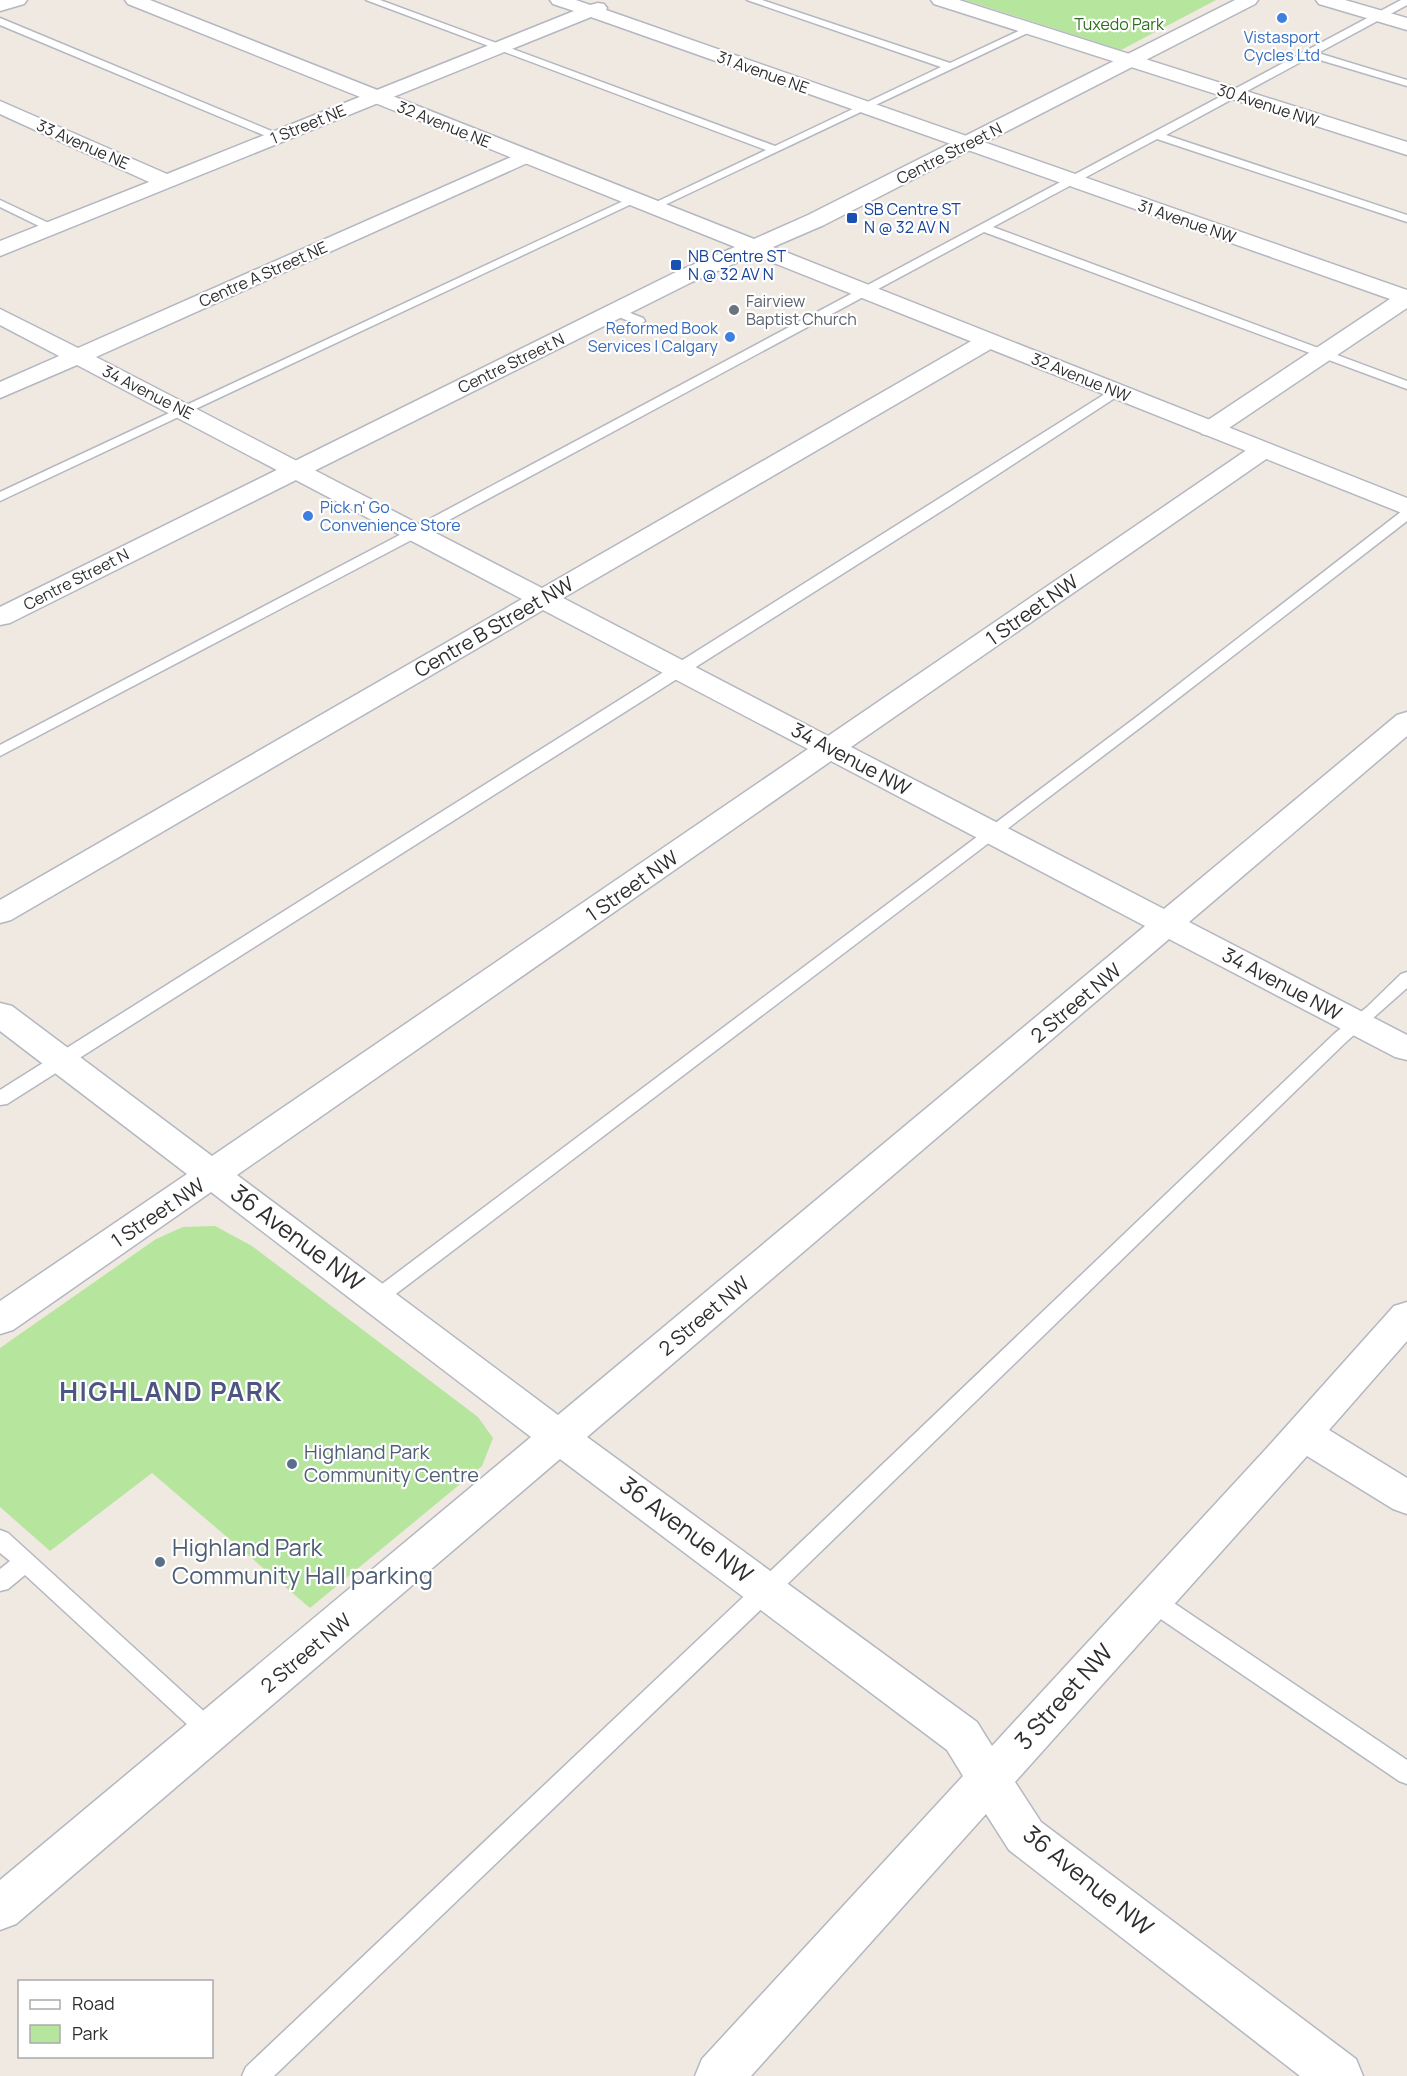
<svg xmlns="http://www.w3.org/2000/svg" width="1407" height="2076" viewBox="0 0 1407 2076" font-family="Manrope,sans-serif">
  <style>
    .green { fill: #b6e59e }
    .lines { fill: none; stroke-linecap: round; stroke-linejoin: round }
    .lane-casing { stroke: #b4b7c1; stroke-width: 3 }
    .street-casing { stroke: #b4b7c1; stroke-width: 3 }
    .secondary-casing { stroke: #b4b7c1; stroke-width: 3 }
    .lane { fill: #fff; fill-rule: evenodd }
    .street { fill: #fff; fill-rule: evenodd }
    .secondary { fill: #fff; fill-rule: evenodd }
    .shop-dot { fill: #3f7fe0; stroke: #fff; stroke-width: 2 }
    .transit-dot { fill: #1a4fb4; stroke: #fff; stroke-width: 2 }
    .worship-dot { fill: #6b7280; stroke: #fff; stroke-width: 2 }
    .service-dot { fill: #5c6f8a; stroke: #fff; stroke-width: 2 }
    .labels { text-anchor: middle; stroke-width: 4.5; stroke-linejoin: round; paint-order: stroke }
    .far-park-label { font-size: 16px; fill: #2c6e1b; stroke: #fff }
    .far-shop-label { font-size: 16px; fill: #366cbe; stroke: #fff }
    .far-street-label { font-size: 16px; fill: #2e2e2e; stroke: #fff }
    .far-transit-label { font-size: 16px; fill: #164399; stroke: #fff; text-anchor: start }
    .far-worship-label { font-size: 16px; fill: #5b616d; stroke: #fff; text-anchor: start }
    .street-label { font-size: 20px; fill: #2e2e2e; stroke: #fff }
    .service-label { font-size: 20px; fill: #4e5e75; stroke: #fff; text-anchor: start }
    .near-street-label { font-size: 24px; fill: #2e2e2e; stroke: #fff }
    .near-service-label { font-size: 24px; fill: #4e5e75; stroke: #fff; text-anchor: start }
    .district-label { font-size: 26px; font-weight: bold; letter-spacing: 1.5px; fill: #4d5680; stroke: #fff }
  </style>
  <rect width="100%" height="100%" fill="#efe9e1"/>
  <g class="green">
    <polygon points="965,0 1216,0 1121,50"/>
    <polygon points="215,1226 252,1246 478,1417 493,1438 482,1466 310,1608 152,1473 50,1551 0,1507 0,1348 156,1239 183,1227"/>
  </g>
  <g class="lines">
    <defs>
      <g id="lane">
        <polygon points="366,0 380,0 775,146 941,67 747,0 762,0 950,63 1027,27 1036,29 654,210 648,207 650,205 766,150"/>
        <polygon points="1401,0 1407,0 1407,5 1318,53 1407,80 1407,86 1310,57 1166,135 1407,215 1407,222 1157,139 993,227 1407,381 1407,389 984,232 421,535 0,756 0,745 411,529"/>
        <polygon points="0,18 281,135 282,137 281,139 273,139 0,25"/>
        <polygon points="634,196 640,199 638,201 0,501 0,492"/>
        <polygon points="0,200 55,226 57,228 51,232 47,230 0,207"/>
        <polygon points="615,307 643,318 645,321 639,325 611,314 609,311"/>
        <polygon points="1116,387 1121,388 1122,391 1121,394 951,505 7,1104 0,1105 0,1090"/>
        <polygon points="1407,510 1407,521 1149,721 384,1303 377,1306 370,1303 367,1298 370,1293 1139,715 1402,511"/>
        <polygon points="1407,972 1407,988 1346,1042 774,1597 274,2076 242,2076 246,2067 758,1583 1334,1034 1367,1007 1401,974"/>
        <polygon points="0,1530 8,1533 219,1725 223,1732 219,1739 211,1742 203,1739 25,1575 8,1589 0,1591 0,1569 10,1561 0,1553"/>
        <polygon points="1151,1590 1159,1593 1407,1760 1407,1784 1399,1781 1143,1607 1140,1600 1143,1593"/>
      </g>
      <g id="street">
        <polygon points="0,0 27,0 24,4 0,11"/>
        <polygon points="550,0 576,0 590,5 598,3 604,4 607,8 606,10 1407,290 1407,308 1220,434 1211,436 1202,434 1199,429 1202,424 1390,299 591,17 0,256 0,241 149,182 0,114 0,101 167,174 574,11 553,4"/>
        <polygon points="931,0 959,0 1407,142 1407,155 934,4"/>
        <polygon points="1316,0 1345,0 1407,18 1407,30 1319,4"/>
        <path d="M 527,150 L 534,152 L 537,156 L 534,160 L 96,357 L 542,588 L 980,336 L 988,334 L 996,336 L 1000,341 L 996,346 L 563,598 L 828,736 L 1254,445 L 1263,443 L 1272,445 L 1275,450 L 1272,455 L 851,747 L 1164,909 L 1397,715 L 1407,712 L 1407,736 L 1189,922 L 1407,1035 L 1407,1060 L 1395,1057 L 1169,939 L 587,1437 L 977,1722 L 992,1746 L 1265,1450 L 1394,1306 L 1407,1302 L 1407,1341 L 1329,1430 L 1407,1478 L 1407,1514 L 1393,1509 L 1307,1456 L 1015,1782 L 1041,1822 L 1356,2059 L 1363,2076 L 1300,2076 L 1009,1850 L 986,1814 L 751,2076 L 695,2076 L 702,2059 L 963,1776 L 947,1750 L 560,1459 L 16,1924 L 0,1930 L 0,1880 L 531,1437 L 211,1192 L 13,1330 L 0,1334 L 0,1301 L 187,1174 L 0,1031 L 0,1003 L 12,1006 L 212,1156 L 808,749 L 543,610 L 11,920 L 0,923 L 0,900 L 522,599 L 77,365 L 0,398 L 0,382 L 59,356 L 0,325 L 0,309 L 78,348 ZM 831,761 L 1145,926 L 558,1415 L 237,1175 Z"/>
      </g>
      <polygon id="secondary" points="125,0 150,0 754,239 808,215 1235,0 1258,0 1255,4 824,225 773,247 1407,498 1407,515 754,255 692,282 10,623 0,625 0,607 676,272 735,247 128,4"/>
    </defs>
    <use href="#lane" class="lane-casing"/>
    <use href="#street" class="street-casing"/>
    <use href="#secondary" class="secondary-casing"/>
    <use href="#lane" class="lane"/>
    <use href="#street" class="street"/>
    <use href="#secondary" class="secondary"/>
  </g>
  <g class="shop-dot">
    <circle cx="1282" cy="18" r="6"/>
    <circle cx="730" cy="337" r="6"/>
    <circle cx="308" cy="516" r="6"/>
  </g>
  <g class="transit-dot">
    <rect x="846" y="212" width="12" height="12" rx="3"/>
    <rect x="670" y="259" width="12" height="12" rx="3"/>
  </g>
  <circle class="worship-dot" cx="734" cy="310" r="6"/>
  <g class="service-dot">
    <circle cx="292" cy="1464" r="6"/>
    <circle cx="160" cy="1562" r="6"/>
  </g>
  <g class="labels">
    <g class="far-park-label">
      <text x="1119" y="30">Tuxedo Park</text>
    </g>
    <g class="far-shop-label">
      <text x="1282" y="43">Vistasport<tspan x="1282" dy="18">Cycles Ltd</tspan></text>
      <text x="718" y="334" text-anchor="end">Reformed Book<tspan x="718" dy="18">Services | Calgary</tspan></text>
      <text x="320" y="513" text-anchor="start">Pick n' Go<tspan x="320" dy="18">Convenience Store</tspan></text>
    </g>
    <g class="far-street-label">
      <text transform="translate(763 72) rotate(20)" y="6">31 Avenue NE</text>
      <text transform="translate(1268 105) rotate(18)" y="6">30 Avenue NW</text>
      <text transform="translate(308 124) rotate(-22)" y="6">1 Street NE</text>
      <text transform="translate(444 124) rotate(22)" y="6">32 Avenue NE</text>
      <text transform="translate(83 144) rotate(24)" y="6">33 Avenue NE</text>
      <text transform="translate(949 153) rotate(-27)" y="6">Centre Street N</text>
      <text transform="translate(1187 221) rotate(19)" y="6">31 Avenue NW</text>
      <text transform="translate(263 274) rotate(-24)" y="6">Centre A Street NE</text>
      <text transform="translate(511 363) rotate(-26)" y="6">Centre Street N</text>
      <text transform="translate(1081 377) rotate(22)" y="6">32 Avenue NW</text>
      <text transform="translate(148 392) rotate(27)" y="6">34 Avenue NE</text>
      <text transform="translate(76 579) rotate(-27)" y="6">Centre Street N</text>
    </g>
    <g class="far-transit-label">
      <text x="864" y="215">SB Centre ST<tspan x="864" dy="18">N @ 32 AV N</tspan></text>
      <text x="688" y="262">NB Centre ST<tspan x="688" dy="18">N @ 32 AV N</tspan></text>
    </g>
    <g class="far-worship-label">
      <text x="746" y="307">Fairview<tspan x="746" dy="18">Baptist Church</tspan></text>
    </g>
    <g class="street-label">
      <text transform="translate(1032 610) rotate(-35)" y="7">1 Street NW</text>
      <text transform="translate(494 627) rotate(-30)" y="7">Centre B Street NW</text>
      <text transform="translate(851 759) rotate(28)" y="7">34 Avenue NW</text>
      <text transform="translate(632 886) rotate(-35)" y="7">1 Street NW</text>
      <text transform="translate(1282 984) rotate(28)" y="7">34 Avenue NW</text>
      <text transform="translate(1076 1003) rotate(-40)" y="7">2 Street NW</text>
      <text transform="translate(158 1213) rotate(-34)" y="7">1 Street NW</text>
      <text transform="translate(704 1316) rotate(-40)" y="7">2 Street NW</text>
      <text transform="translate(306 1653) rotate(-40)" y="7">2 Street NW</text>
    </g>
    <g class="service-label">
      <text x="304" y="1459">Highland Park<tspan x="304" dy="23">Community Centre</tspan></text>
    </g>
    <g class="near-street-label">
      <text transform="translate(297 1238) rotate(37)" y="8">36 Avenue NW</text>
      <text transform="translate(686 1530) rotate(37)" y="8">36 Avenue NW</text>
      <text transform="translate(1064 1697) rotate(-48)" y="8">3 Street NW</text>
      <text transform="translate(1088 1881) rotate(39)" y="8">36 Avenue NW</text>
    </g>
    <g class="near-service-label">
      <text x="172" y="1556">Highland Park<tspan x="172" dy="28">Community Hall parking</tspan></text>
    </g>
    <g class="district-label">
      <text x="171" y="1401">HIGHLAND PARK</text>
    </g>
  </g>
  <rect x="18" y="1980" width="195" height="78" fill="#ffffff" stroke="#ababab" stroke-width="1.5"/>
  <rect x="30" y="2000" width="30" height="9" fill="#ffffff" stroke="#ababab" stroke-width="1.5"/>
  <text x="72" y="2010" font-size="18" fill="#2e2e2e">Road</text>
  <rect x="30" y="2025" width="30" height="18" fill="#b6e59e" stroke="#ababab" stroke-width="1.5"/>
  <text x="72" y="2040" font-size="18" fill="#2e2e2e">Park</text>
</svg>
